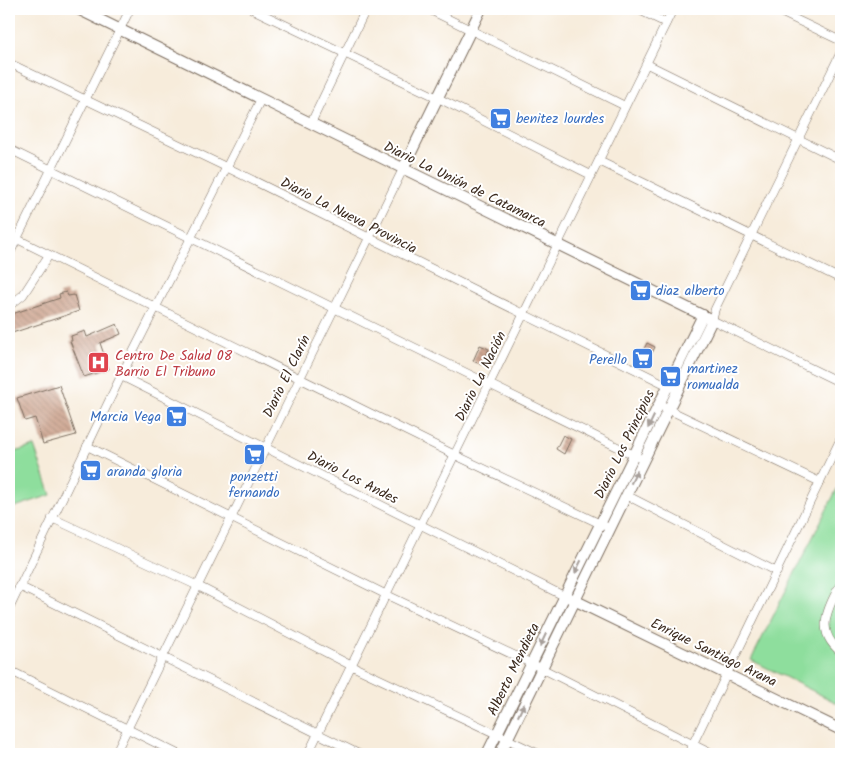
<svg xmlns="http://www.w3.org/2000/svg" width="850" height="763" viewBox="0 0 850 763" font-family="Kalam,sans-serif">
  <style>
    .grass { fill: #8ede9d; stroke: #64845e }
    .building { fill: url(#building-back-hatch) }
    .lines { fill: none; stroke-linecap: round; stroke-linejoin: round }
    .street-casing { stroke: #7d6e60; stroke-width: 9 }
    .secondary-casing { stroke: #7d6e60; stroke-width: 12 }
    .street { stroke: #fff; stroke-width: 8 }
    .secondary { stroke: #fff; stroke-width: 10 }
    .oneway { fill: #a79f9a }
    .labels { text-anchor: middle; stroke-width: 4; stroke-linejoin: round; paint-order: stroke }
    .shop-label { font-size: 14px; fill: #366cbe; stroke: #fff; text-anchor: start }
    .street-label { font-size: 14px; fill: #3b2a1e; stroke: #fff }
    .health-label { font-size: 14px; fill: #be3a42; stroke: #fff; text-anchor: start }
  </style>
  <defs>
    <pattern id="building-back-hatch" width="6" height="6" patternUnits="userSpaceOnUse" patternTransform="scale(1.25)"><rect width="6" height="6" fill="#ca9f88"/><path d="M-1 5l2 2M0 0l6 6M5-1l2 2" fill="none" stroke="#a5826f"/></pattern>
  </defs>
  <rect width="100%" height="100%" fill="#fff"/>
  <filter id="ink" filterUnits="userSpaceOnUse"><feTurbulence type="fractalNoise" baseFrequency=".02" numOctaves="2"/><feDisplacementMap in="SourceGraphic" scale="10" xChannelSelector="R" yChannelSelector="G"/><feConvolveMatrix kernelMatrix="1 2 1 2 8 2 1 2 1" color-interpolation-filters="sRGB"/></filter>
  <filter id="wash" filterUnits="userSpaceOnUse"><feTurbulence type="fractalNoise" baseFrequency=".0096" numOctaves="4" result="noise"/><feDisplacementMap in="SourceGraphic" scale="20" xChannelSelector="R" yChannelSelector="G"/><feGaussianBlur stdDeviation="1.12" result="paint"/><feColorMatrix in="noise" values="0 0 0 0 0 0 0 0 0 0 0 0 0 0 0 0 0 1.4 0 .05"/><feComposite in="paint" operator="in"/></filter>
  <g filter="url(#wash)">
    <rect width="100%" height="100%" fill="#f7ecdb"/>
    <g class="grass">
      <polygon points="34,446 51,495 9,509 9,454"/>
      <polygon points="841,481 841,705 751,660"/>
    </g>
    <g id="blocks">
      <g class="building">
        <polygon points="66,292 68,296 74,295 79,311 9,334 9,315 60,298 59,294"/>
        <polygon points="117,324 121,334 100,343 109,369 84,377 70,341 72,341 71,336 85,331 87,337"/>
        <polygon points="647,343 655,347 646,365 638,361"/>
        <polygon points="480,345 489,349 482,365 473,361"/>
        <polygon points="59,385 76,435 43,444 35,418 25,421 17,398"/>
        <polygon points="563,435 571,439 564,454 556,449"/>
      </g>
    </g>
  </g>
  <g filter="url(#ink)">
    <use href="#blocks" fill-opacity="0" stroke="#7d6e60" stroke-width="1"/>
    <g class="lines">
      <defs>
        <g id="street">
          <polyline points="252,9 438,98 591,175"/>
          <polyline points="428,9 625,106"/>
          <polyline points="637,9 666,23"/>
          <polyline points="774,9 841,41"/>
          <polyline points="841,52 715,309 712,320 841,383"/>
          <polyline points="9,63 226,167 677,390"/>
          <polyline points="647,64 841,160"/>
          <polyline points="311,123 366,9"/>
          <polyline points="9,149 638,457"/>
          <polyline points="599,161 841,279"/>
          <polyline points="9,235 455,455 609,528"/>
          <polyline points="9,255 130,9"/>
          <polyline points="9,306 23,295 49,255"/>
          <polyline points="121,376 564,596"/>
          <polyline points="659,405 820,482"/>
          <polyline points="87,446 387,595 541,668 712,754"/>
          <polyline points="626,495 777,572"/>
          <polyline points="52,518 198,586 352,666 539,754"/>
          <path d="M 841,583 C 828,608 814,631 841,652"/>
          <polyline points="19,586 359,754"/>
          <polyline points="9,609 121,376 261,99"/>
          <polyline points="9,670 178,754"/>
          <polyline points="115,754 403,169"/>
          <polyline points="308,754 673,9"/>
          <polyline points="688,754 841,438"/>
        </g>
        <g id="secondary">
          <polyline points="78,9 712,320 500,754"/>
          <polyline points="403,169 481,9"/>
          <polyline points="570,598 841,730"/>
          <polyline points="487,754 703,315"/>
        </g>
      </defs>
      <use href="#street" class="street-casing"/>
      <use href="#secondary" class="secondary-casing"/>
      <use href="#street" class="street"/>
      <use href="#secondary" class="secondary"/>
    </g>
    <defs><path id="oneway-solid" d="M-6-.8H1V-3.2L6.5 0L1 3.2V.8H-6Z" transform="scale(1.25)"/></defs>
    <g class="oneway">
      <use href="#oneway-solid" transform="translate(651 422) rotate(116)"/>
      <use href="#oneway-solid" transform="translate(634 477) rotate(-64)"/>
      <use href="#oneway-solid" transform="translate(578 567) rotate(116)"/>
      <use href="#oneway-solid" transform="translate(543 640) rotate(115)"/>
      <use href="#oneway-solid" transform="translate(521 710) rotate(-65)"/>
    </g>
  </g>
  <defs>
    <symbol id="supermarket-square" viewBox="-11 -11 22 22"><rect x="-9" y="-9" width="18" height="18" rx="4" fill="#3f7fe0" stroke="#fff"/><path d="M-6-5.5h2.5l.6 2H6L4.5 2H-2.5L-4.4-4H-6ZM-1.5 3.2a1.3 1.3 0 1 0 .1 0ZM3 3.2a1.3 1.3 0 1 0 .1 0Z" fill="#fff"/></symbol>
    <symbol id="hospital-square" viewBox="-11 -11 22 22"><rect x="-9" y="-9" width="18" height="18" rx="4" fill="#e0444e" stroke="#fff"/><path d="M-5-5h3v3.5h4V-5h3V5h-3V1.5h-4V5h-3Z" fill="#fff"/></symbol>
  </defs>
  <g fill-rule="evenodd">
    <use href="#supermarket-square" x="488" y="106" width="25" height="25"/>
    <use href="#supermarket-square" x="628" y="278" width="25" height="25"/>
    <use href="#supermarket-square" x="630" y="346" width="25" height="25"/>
    <use href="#hospital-square" x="86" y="350" width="25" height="25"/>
    <use href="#supermarket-square" x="658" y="364" width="25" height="25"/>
    <use href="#supermarket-square" x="164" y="404" width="25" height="25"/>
    <use href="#supermarket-square" x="242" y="442" width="25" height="25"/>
    <use href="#supermarket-square" x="78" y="458" width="25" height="25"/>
  </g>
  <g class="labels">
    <g class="shop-label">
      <text x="516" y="123">benitez lourdes</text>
      <text x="656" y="295">diaz alberto</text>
      <text x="627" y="364" text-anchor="end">Perello</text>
      <text x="687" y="373">martinez<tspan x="687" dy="16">romualda</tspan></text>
      <text x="161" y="421" text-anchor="end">Marcia Vega</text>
      <text x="107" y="476">aranda gloria</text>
      <text x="254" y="481" text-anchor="middle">ponzetti<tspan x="254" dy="16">fernando</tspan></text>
    </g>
    <g class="street-label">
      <text transform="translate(465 184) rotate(26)" y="5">Diario La Unión de Catamarca</text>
      <text transform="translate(349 215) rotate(27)" y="5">Diario La Nueva Provincia</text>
      <text transform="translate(286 376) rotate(-64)" y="5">Diario El Clarín</text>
      <text transform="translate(480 376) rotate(-64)" y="5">Diario La Nación</text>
      <text transform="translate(624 444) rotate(-64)" y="5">Diario Los Principios</text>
      <text transform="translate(353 477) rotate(27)" y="5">Diario Los Andes</text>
      <text transform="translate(714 652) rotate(26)" y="5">Enrique Santiago Arana</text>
      <text transform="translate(513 669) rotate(-64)" y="5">Alberto Mendieta</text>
    </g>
    <g class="health-label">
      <text x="115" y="360">Centro De Salud 08<tspan x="115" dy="16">Barrio El Tribuno</tspan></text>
    </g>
  </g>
  <rect width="850" height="763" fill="none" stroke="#fff" stroke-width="30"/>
</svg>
